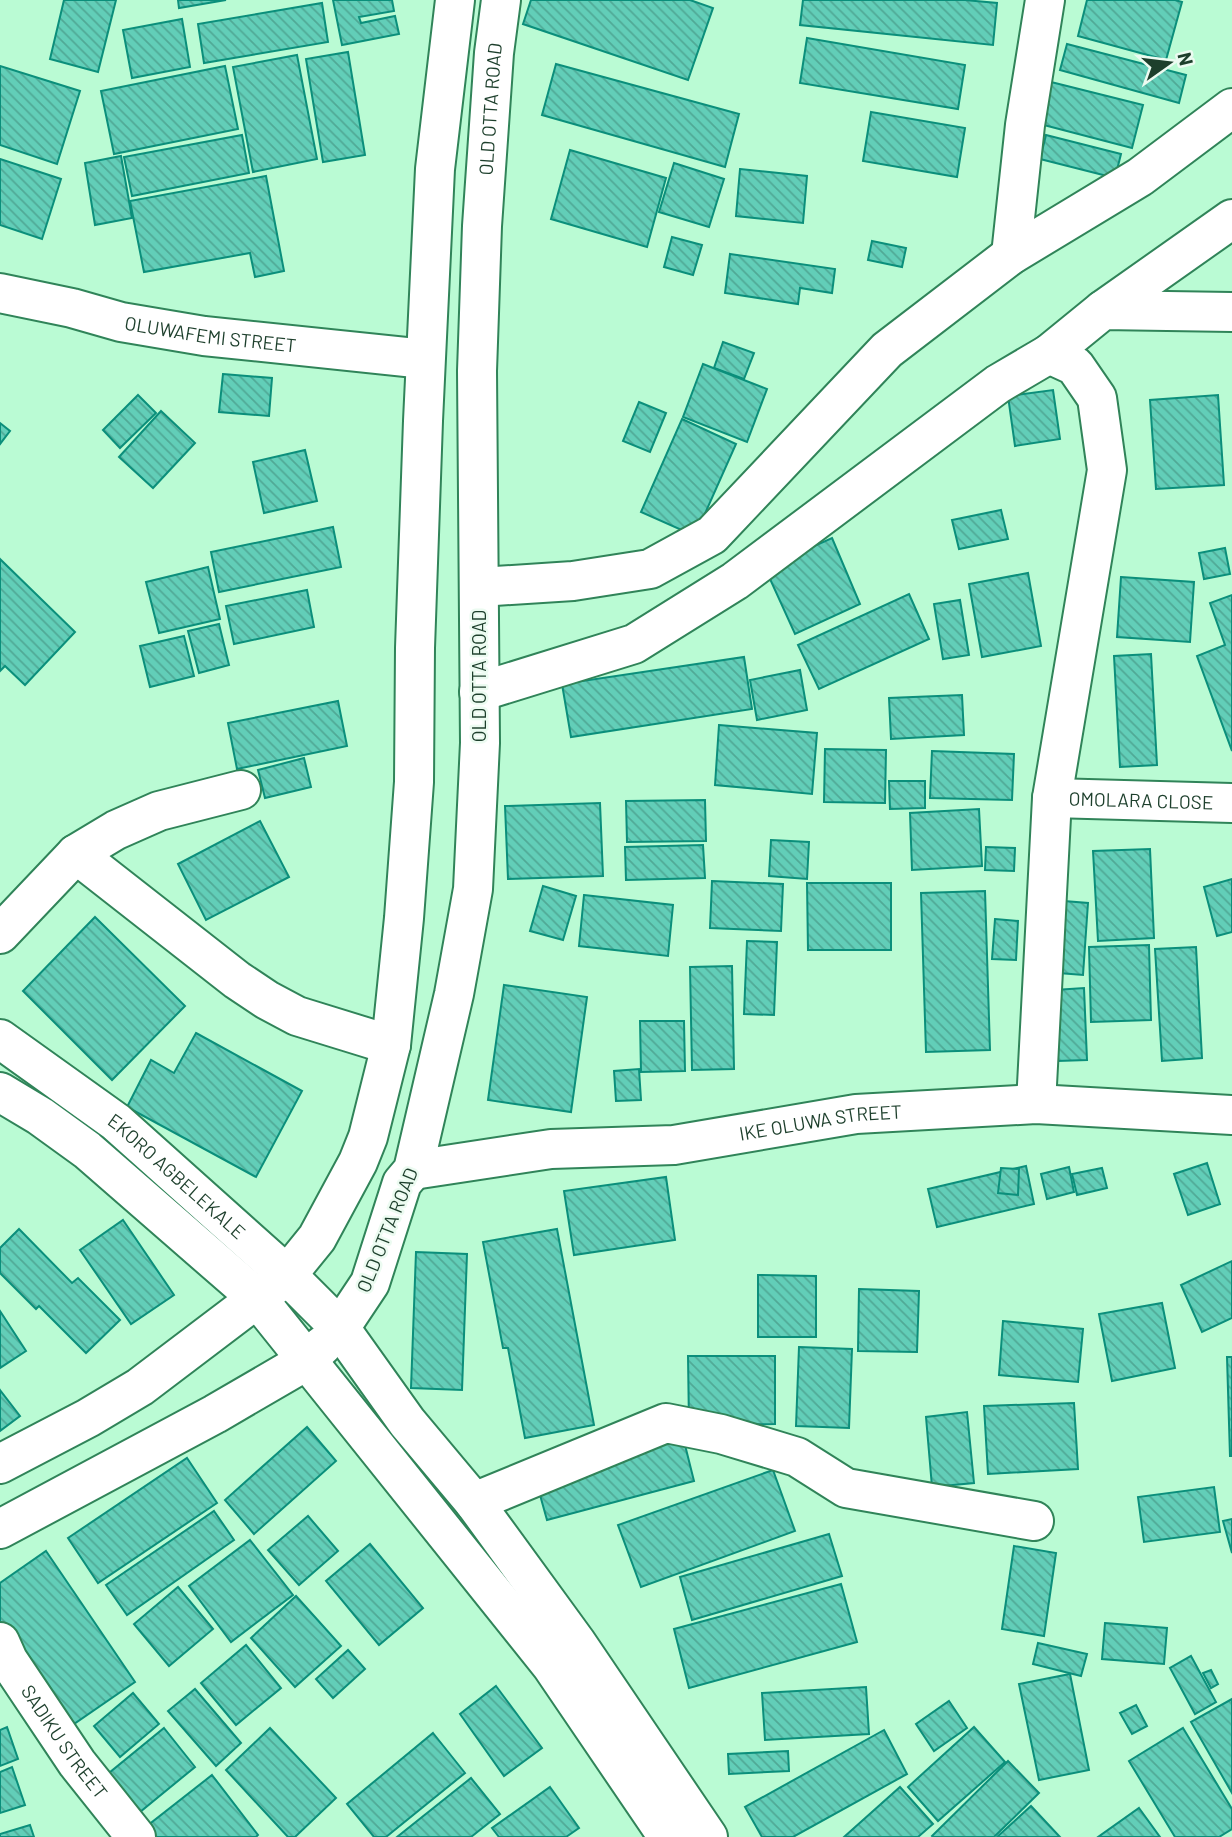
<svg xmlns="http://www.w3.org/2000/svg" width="1232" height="1837" viewBox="0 0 1232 1837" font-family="Barlow,sans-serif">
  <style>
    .building { fill: url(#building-back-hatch); stroke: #0b8f7b; stroke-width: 2 }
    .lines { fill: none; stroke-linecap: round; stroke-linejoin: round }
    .minor-casing { stroke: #308459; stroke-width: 42 }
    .major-casing { stroke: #308459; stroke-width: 42 }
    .minor { stroke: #fff; stroke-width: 38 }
    .major { stroke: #fff; stroke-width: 38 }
    .labels { text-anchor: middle; stroke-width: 5; stroke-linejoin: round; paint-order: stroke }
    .street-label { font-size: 19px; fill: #1d3f2c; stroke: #ecfbf1 }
  </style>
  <defs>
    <pattern id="building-back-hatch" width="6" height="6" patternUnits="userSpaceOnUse" patternTransform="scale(1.75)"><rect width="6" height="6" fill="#62ceb8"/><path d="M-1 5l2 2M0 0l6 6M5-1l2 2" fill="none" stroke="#50a996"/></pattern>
  </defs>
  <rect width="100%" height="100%" fill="#bafbd4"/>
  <g class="building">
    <polygon points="64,0 116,0 98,72 50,59"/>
    <polygon points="178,0 226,0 179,8"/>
    <polygon points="333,0 392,0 394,11 359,17 361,23 395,16 399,34 342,45"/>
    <polygon points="531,0 690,0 713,8 688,80 523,24"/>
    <polygon points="803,0 965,0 997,3 993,45 800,25"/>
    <polygon points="1087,0 1175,0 1182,2 1166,60 1078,36"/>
    <polygon points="322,3 328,42 204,63 198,24"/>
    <polygon points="182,19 190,67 132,78 123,30"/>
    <polygon points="807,38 965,65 958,109 800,83"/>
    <polygon points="1067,44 1186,75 1179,103 1060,70"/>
    <polygon points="348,52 365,155 323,162 306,59"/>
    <polygon points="297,55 317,159 253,172 233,67"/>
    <polygon points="556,64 739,114 725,167 542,115"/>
    <polygon points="0,66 80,91 57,164 0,145"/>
    <polygon points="225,66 238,129 114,154 101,91"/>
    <polygon points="1051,82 1143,105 1132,148 1040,124"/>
    <polygon points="871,112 965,128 957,177 863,161"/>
    <polygon points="242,135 249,173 132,196 124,157"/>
    <polygon points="1046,135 1121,154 1115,178 1040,159"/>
    <polygon points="570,150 666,178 647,247 551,219"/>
    <polygon points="121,156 132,218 95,225 85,163"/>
    <polygon points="0,159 61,179 42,239 0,225"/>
    <polygon points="674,163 724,179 709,227 659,212"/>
    <polygon points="740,169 807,176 803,223 736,216"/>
    <polygon points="266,176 284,271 255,277 250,253 144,272 130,201"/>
    <polygon points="672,237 702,245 693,275 664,267"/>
    <polygon points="872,241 906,248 902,267 868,260"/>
    <polygon points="730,254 835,269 832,293 800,288 798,304 725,293"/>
    <polygon points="723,342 754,353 744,379 714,368"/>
    <polygon points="703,364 767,389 747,442 683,417"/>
    <polygon points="223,374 272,378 269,416 219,412"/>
    <polygon points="1053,390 1060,439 1015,446 1008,396"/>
    <polygon points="138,395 156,413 120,448 103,430"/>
    <polygon points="1218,395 1224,485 1156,489 1150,400"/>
    <polygon points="639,402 666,413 650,452 623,441"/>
    <polygon points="161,411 195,443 153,488 119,457"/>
    <polygon points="682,419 736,444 695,536 641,512"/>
    <polygon points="0,423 10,431 0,444"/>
    <polygon points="305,450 317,501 264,513 253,462"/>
    <polygon points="1001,510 1008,539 959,549 952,520"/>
    <polygon points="333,527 341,567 219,592 211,552"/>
    <polygon points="832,538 860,604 795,634 765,568"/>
    <polygon points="1225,548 1230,574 1204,579 1199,553"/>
    <polygon points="0,559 75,632 25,685 5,666 0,671"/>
    <polygon points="208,567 220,619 159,633 146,582"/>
    <polygon points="1028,573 1041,646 982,657 969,584"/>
    <polygon points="1121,577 1194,582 1190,642 1117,637"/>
    <polygon points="307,590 314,627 234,644 226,606"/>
    <polygon points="909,594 929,639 819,689 798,645"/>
    <polygon points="1232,595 1232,751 1197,656 1225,645 1210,603"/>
    <polygon points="960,600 969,655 943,659 934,604"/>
    <polygon points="219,624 229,665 199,673 188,631"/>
    <polygon points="184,636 194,676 150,687 140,646"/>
    <polygon points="1151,654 1157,765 1120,767 1114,656"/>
    <polygon points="744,657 752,709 571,737 562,684"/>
    <polygon points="800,670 807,710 757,720 750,680"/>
    <polygon points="962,695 964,735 891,739 889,698"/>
    <polygon points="338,701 347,746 237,769 228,723"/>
    <polygon points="719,725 817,733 812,794 715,785"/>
    <polygon points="825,749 886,750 885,803 824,802"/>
    <polygon points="932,751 1014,754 1012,800 930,798"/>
    <polygon points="304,758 311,787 265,798 258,770"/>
    <polygon points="889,781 925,781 925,808 890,809"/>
    <polygon points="705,800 706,841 627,842 626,801"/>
    <polygon points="600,803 603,876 508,879 505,806"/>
    <polygon points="979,809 982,866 912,870 910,813"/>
    <polygon points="260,821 289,877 206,920 178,864"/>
    <polygon points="771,840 809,842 807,879 769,876"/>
    <polygon points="703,845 705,878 626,880 625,847"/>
    <polygon points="986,847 1015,848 1014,871 985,870"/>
    <polygon points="1150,849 1154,938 1098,941 1093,851"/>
    <polygon points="1232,879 1232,932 1217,936 1204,887"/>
    <polygon points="712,881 783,884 781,931 710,928"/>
    <polygon points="807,883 891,883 891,950 808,950"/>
    <polygon points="543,886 576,896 563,940 530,931"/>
    <polygon points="985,891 990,1050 926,1052 921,893"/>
    <polygon points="584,895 673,905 668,956 579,946"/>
    <polygon points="1064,901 1088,903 1083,975 1059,973"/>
    <polygon points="95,917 185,1006 112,1080 23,991"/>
    <polygon points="995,919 1018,921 1016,960 992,959"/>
    <polygon points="747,941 777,942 774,1015 744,1014"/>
    <polygon points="1149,945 1151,1020 1091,1022 1089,947"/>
    <polygon points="1196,947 1202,1058 1162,1061 1155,949"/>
    <polygon points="732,966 734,1069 692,1070 690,967"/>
    <polygon points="504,985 587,997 571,1112 488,1100"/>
    <polygon points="1084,988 1087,1060 1058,1061 1055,990"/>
    <polygon points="640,1021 684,1021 685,1071 641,1072"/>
    <polygon points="196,1033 302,1091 256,1177 127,1107 151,1060 174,1073"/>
    <polygon points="639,1069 641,1100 616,1101 614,1071"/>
    <polygon points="1207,1163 1220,1204 1188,1215 1174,1174"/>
    <polygon points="1026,1166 1034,1204 937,1227 928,1189"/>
    <polygon points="1069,1167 1074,1192 1047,1199 1041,1174"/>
    <polygon points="1001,1168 1019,1169 1018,1195 998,1193"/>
    <polygon points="1102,1168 1107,1188 1077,1195 1072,1174"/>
    <polygon points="666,1177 675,1240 574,1255 564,1191"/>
    <polygon points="123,1220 174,1295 131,1324 80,1250"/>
    <polygon points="19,1229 72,1283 78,1278 120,1320 86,1353 39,1306 36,1309 0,1273 0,1248"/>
    <polygon points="557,1229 594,1425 525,1438 508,1348 503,1348 483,1242"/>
    <polygon points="416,1252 467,1254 462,1390 411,1388"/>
    <polygon points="1232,1261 1232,1318 1202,1332 1181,1285"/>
    <polygon points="758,1275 816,1276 816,1337 758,1337"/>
    <polygon points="859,1289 919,1291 917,1352 858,1351"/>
    <polygon points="1162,1303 1175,1368 1112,1381 1099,1314"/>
    <polygon points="0,1311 26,1351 0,1368"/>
    <polygon points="1003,1321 1083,1329 1078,1382 999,1375"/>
    <polygon points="799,1347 852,1349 849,1428 796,1426"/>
    <polygon points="688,1356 775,1356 775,1424 689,1425"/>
    <polygon points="1227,1357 1232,1357 1232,1456 1230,1456"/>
    <polygon points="0,1390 20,1416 0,1431"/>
    <polygon points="1074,1403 1078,1469 988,1474 984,1406"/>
    <polygon points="967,1412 974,1483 932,1487 926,1417"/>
    <polygon points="307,1427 336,1461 254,1534 225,1500"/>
    <polygon points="683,1437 694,1481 547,1520 535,1477"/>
    <polygon points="187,1458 217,1503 98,1583 68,1538"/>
    <polygon points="773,1470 795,1531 641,1587 618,1525"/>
    <polygon points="1214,1487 1220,1532 1144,1542 1138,1497"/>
    <polygon points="214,1511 234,1540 127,1615 106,1585"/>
    <polygon points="308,1516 338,1551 299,1585 268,1550"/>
    <polygon points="1232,1519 1232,1553 1223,1521"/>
    <polygon points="829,1534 842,1576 692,1620 680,1577"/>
    <polygon points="250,1540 293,1595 231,1642 189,1586"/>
    <polygon points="370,1544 423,1608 379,1645 326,1581"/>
    <polygon points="1014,1546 1056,1553 1044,1636 1002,1629"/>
    <polygon points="46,1551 135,1682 71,1726 0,1621 0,1583"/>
    <polygon points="841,1584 857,1642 689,1688 674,1629"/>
    <polygon points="178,1587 213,1629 169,1666 134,1624"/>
    <polygon points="296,1596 341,1646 295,1687 251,1638"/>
    <polygon points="1105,1623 1167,1628 1164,1664 1102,1659"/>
    <polygon points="1038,1643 1087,1654 1081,1676 1033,1664"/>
    <polygon points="246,1645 281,1688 236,1725 201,1683"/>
    <polygon points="348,1650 365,1669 333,1698 316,1679"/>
    <polygon points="1191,1656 1216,1702 1195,1714 1170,1668"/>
    <polygon points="1211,1670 1218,1684 1211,1688 1203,1673"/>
    <polygon points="1070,1674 1089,1770 1039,1780 1019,1684"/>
    <polygon points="496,1686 542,1748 504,1776 460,1714"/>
    <polygon points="866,1687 869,1734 765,1740 762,1693"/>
    <polygon points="195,1689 241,1743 216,1766 168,1711"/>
    <polygon points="133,1693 159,1724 120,1757 94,1726"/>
    <polygon points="1232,1699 1232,1793 1191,1722"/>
    <polygon points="949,1701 967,1728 934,1751 916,1724"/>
    <polygon points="1136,1705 1147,1726 1132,1734 1120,1713"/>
    <polygon points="7,1727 18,1759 0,1766 0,1730"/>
    <polygon points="974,1727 1005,1762 938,1821 908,1787"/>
    <polygon points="164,1728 195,1767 140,1812 109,1773"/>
    <polygon points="270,1728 336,1798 295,1837 288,1837 226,1770"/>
    <polygon points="1183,1728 1232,1809 1232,1829 1219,1837 1175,1837 1129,1761"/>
    <polygon points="884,1730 907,1774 793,1837 762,1837 745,1807"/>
    <polygon points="433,1733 465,1773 386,1837 374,1837 347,1804"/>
    <polygon points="788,1751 789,1771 729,1774 728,1754"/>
    <polygon points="1008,1761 1039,1793 994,1837 933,1837 932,1836"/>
    <polygon points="12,1767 25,1805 0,1813 0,1772"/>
    <polygon points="212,1775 258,1835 256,1837 156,1837 147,1826"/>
    <polygon points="471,1778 500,1814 471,1837 397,1837"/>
    <polygon points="550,1787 579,1828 566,1837 499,1837 492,1828"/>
    <polygon points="900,1787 933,1824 918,1837 844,1837"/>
    <polygon points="1031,1806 1060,1837 997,1837"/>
    <polygon points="1139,1808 1160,1837 1098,1837"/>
    <polygon points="30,1825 34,1837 0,1837 0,1834"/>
  </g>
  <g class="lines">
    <defs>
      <g id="minor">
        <polyline points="1011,255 1025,125 1045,0"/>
        <path id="s1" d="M 0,293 L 72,308 L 121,322 L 204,336 L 425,359"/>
        <polyline points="1103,310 1232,219"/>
        <polyline points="480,587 573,581 650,569 712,535 887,350 1011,255 1140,177 1232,108"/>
        <polyline points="479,692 634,644 735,581 998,384 1049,354"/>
        <path id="s2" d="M 1052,798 L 1232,803"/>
        <polyline points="76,854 237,980 267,1000 297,1016 391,1045"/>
        <polyline points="0,934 76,854 116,830 159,811 241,790"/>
        <polyline points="1036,1104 1052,798 1107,470 1097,398 1075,366 1049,354 1103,310 1232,312"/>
        <path id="s3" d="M 413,1170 L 551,1149 L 674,1145 L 856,1114 L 1036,1104 L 1232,1115"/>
        <polyline points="287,1275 317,1238 358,1162 368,1137 391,1045 404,918 414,782 415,648 423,421 435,169 455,0"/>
        <path id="s4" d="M 340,1328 L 370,1283 L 402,1183 L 413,1170 L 454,994 L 473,889 L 480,743 L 477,371 L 482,226 L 494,53 L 501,0"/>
        <polyline points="474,1502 666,1423 721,1434 797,1457 846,1488 1034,1521"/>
        <path id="s5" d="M 0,1642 L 8,1660 L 77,1763 L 136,1837"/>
      </g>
      <g id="major">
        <path id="s6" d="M 0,1039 L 116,1122 L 287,1275 L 340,1328 L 407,1422 L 474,1502 L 576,1642 L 708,1837"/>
        <polyline points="0,1092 40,1116 87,1150 257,1298 551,1665 668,1837"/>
        <polyline points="0,1464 88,1418 140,1387 276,1284"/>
        <polyline points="0,1529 215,1414 306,1361 323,1345"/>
      </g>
    </defs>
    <use href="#minor" class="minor-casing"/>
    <use href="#major" class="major-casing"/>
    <use href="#minor" class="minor"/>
    <use href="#major" class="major"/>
  </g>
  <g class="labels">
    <g class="street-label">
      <text dy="7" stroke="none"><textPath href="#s4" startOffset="1244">OLD OTTA ROAD</textPath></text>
      <text dy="7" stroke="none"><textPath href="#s1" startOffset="215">OLUWAFEMI STREET</textPath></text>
      <text transform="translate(479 676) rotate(-90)" y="7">OLD OTTA ROAD</text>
      <text dy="7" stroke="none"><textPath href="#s2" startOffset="89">OMOLARA CLOSE</textPath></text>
      <text dy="7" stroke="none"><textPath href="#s3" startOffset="411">IKE OLUWA STREET</textPath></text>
      <text dy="7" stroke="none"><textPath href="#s6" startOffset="224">EKORO AGBELEKALE</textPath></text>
      <text transform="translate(387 1230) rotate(-68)" y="7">OLD OTTA ROAD</text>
      <text dy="7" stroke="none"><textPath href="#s5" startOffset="119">SADIKU STREET</textPath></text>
    </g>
  </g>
  <g transform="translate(1169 63) rotate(76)" stroke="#ecfbf1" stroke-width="5" paint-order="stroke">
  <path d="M0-5L12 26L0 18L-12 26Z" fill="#1d3f2c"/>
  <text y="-10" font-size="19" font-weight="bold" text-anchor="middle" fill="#1d3f2c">N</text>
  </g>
</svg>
